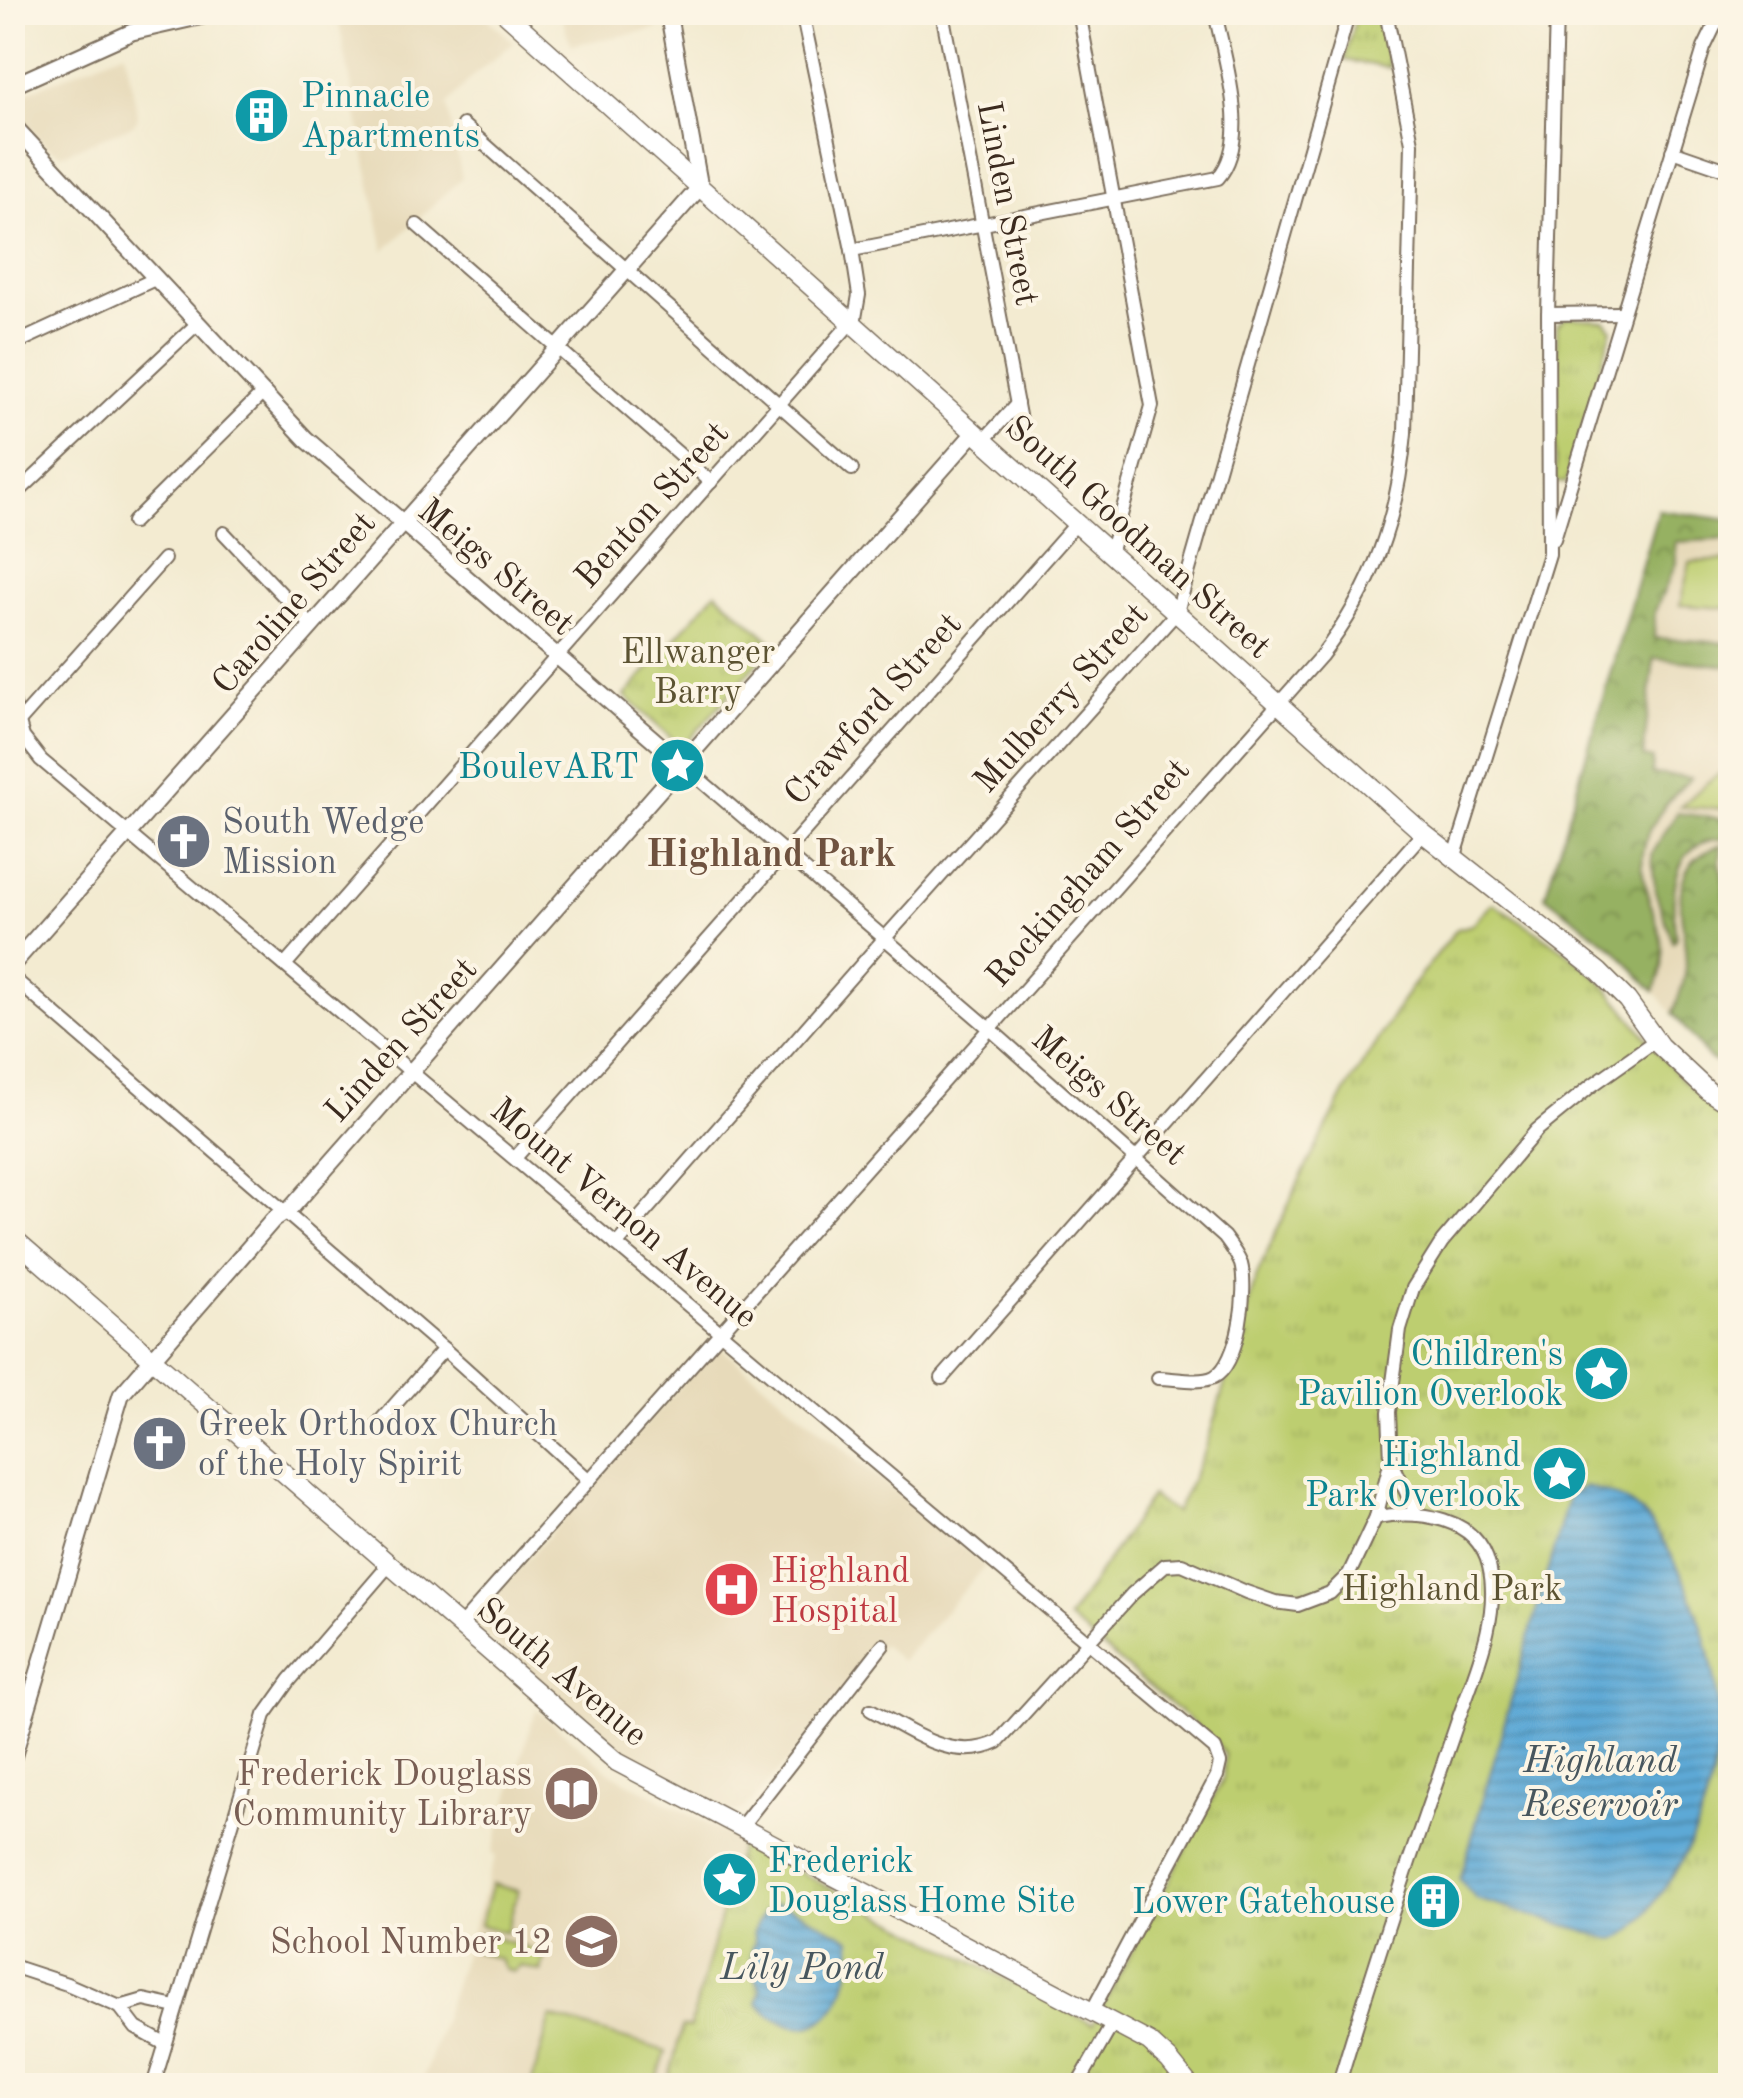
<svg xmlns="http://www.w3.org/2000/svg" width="1743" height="2098" viewBox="0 0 1743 2098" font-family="'Old Standard TT',serif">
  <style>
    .built { fill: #e7daba }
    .green { fill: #bdce70; stroke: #7c7c47; stroke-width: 2.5 }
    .forest { fill: url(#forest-crowns); stroke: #686e40; stroke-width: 2.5 }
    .park { fill: url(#park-tufts); stroke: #7c7c47; stroke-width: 2.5 }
    .water { fill: url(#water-rules); stroke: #4c6a7a; stroke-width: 2.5 }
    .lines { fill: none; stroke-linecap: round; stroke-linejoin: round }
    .minor-casing { stroke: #7b6e5d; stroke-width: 16 }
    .tertiary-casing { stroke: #7b6e5d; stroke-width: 19 }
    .secondary-casing { stroke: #7b6e5d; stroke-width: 21 }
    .minor { stroke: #fff; stroke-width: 12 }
    .tertiary { stroke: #fff; stroke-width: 15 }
    .secondary { stroke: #fff; stroke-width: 18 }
    .labels { text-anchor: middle; stroke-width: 8; stroke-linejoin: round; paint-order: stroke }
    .culture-label { font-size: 35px; fill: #0d838f; stroke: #fcf5e5; text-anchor: end }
    .street-label { font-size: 35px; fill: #3b2a1e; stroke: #fcf5e5 }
    .park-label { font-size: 35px; fill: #5c5332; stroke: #fcf5e5 }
    .worship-label { font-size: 35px; fill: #5b616d; stroke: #fcf5e5; text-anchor: start }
    .health-label { font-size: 35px; fill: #be3a42; stroke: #fcf5e5; text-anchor: start }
    .education-label { font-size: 35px; fill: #785e54; stroke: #fcf5e5; text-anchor: end }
    .neighbourhood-label { font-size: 38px; font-weight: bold; fill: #6f523f; stroke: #fcf5e5 }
    .water-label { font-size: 38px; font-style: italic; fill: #47565e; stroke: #fcf5e5 }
  </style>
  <defs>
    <pattern id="forest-crowns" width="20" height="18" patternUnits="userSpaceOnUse" patternTransform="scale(2.5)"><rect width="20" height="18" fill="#96b162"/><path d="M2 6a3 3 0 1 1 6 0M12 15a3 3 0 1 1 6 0" fill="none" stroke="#7c9050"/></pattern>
    <pattern id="park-tufts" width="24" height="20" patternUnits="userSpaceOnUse" patternTransform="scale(2.5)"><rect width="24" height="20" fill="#bdce70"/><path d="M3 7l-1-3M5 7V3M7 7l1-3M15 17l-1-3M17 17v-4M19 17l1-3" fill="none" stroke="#a3b161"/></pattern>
    <pattern id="water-rules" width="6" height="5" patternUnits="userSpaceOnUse" patternTransform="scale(2.5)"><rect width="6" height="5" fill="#5da9d6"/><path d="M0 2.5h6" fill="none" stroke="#4e8aad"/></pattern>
  </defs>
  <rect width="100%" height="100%" fill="#fcf5e5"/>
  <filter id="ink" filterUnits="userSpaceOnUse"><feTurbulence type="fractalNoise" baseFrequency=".01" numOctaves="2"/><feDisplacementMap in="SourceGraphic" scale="20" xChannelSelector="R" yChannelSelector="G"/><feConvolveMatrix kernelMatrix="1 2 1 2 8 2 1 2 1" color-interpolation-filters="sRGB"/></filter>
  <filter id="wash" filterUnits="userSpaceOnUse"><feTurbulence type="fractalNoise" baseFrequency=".0048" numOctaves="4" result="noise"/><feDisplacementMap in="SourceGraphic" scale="40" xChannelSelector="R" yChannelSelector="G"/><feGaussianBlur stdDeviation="2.25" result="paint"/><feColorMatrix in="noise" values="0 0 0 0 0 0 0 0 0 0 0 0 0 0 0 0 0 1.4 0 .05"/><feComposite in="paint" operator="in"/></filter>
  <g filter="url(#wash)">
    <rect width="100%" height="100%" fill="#f3ebd1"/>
    <g class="built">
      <polygon points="337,13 481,13 514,42 474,75 447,105 462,178 384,251"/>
      <polygon points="560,13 654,13 657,29 571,45"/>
      <polygon points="125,51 138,117 133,125 62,154 47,147 13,111 13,103 18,96"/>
      <polygon points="1658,510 1730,520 1730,1070 1709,1058 1662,1000 1615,949 1545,896"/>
      <polygon points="721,1348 985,1566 901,1661 882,1644 785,1764 752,1802 738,1812 731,1812 649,1770 621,1752 479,1630 476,1625 479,1614 711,1351"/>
      <polygon points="536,1709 611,1773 741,1842 690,2029 681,2027 667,2085 421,2086 496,1856 492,1854"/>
    </g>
    <g class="green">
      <polygon points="1730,560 1730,605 1726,608 1680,605 1690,562"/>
      <polygon points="1730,767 1726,809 1680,807 1711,779"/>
      <polygon points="492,1884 518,1891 506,1933 480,1925"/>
      <polygon points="551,2017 666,2051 655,2085 531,2085"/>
    </g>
    <g class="forest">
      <path d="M 1658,510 L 1730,520 L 1730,539 L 1675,542 L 1676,563 L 1655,611 L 1654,638 L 1730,643 L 1730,666 L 1654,658 L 1643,757 L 1653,759 L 1652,774 L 1691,778 C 1584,876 1693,915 1654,991 L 1615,949 L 1545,896 Z"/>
      <path d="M 1677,813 L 1725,819 L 1723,839 C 1669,839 1671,901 1676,939 L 1673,942 L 1655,891 L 1652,854 Z"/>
      <path d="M 1722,845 L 1720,860 L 1726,901 L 1730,907 L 1730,1070 L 1709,1058 L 1673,1013 C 1678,998 1685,983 1686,967 C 1687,919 1659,865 1722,845 Z"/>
    </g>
    <g class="park">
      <polygon points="1357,13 1378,13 1390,68 1344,60"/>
      <polygon points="1567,317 1605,321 1612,329 1566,483 1557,482 1555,475 1557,325"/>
      <polygon points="716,592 774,644 682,748 625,696"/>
      <path d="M 1493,903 C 1532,929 1574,952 1606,987 C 1647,1031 1673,1087 1730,1114 L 1730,2085 L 667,2086 L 682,2027 L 690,2028 L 741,1842 L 1093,2024 L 1223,1779 L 1225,1755 L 1215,1741 L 1068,1619 L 1151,1496 L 1175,1513 L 1204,1454 L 1257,1275 L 1299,1181 L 1345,1092 L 1409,990 L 1457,929 L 1472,925 Z"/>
      <polygon points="479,1933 545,1953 541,1972 521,1966 513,1972 505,1969 499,1959 473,1951"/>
    </g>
    <g class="water">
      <path d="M 1585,1487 C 1604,1491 1626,1498 1640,1512 C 1688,1559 1726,1678 1718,1745 C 1711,1796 1692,1852 1661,1893 C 1647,1912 1637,1932 1614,1940 L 1476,1899 L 1460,1880 L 1569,1495 Z"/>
      <path d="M 775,1904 L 793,1909 L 851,1939 C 855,2001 815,2061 757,2003 L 761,1989 C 753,1973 747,1958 755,1942 L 753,1932 L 764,1911 Z"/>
    </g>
  </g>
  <g filter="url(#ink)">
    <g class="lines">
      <defs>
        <g id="minor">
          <polyline points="942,12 1022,431"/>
          <polyline points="1079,12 1152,406 1110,554"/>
          <polyline points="463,125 852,469"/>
          <polyline points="1672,151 1730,171"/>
          <polyline points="417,225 711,482"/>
          <path d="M 852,250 L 1218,178 C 1252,139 1224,59 1215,12"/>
          <polyline points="1548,314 1622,313"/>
          <polyline points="12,345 157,278"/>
          <polyline points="983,441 1017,404"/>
          <polyline points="12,498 198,323"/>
          <polyline points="133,522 264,392"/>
          <polyline points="224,533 312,626"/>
          <polyline points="1554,539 1704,48 1718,19 1727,12"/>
          <polyline points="12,698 23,737 41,760 1215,1749 1220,1763 1217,1776 1092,2011"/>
          <polyline points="18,723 164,559"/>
          <path d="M 683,765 L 989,1028 L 1224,1237 C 1230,1245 1237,1254 1241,1264 C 1248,1289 1239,1364 1214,1377 C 1200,1384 1174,1378 1158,1378"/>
          <polyline points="1454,859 1549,554 1548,314 1556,12"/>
          <polyline points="285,965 855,318 859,295 852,250 802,12"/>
          <polyline points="12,977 444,1349 589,1480"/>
          <polyline points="515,1158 1076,524"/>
          <polyline points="616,1245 884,939 1177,612 1349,12"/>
          <polyline points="942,1378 1423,833"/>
          <polyline points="376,1426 444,1349"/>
          <polyline points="1391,1460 1417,1515"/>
          <path d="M 459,1627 L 1321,656 C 1373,589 1398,517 1405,433 L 1412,143 L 1386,12"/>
          <path d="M 871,1710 C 911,1731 953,1764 998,1742 L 1132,1594 L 1165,1565 L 1182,1564 L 1246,1592 L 1275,1602 L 1298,1605 L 1330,1593 L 1349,1574 L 1376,1517 L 1391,1460 L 1389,1412 L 1394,1375 L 1400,1330 L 1413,1288 L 1442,1242 L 1537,1130 L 1591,1086 L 1656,1040"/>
          <polyline points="740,1828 883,1645"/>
          <polyline points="12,1966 67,1984 120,2007"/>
          <polyline points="165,2044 136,2028 120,2007 144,2000 176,2007"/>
          <polyline points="153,2086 265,1715 290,1680 388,1566"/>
          <polyline points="1077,2086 1113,2023"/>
          <path d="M 1338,2086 C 1361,2009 1385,1934 1410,1859 C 1425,1816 1440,1773 1455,1729 C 1471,1680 1502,1619 1489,1566 C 1477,1516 1418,1510 1376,1517"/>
        </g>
        <g id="tertiary">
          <polyline points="12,86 132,32 220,12"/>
          <polyline points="12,124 306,439 683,765"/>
          <polyline points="12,965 700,187 668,12"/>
          <polyline points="12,1761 121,1395 273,1220 292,1207 974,433"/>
        </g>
        <g id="secondary">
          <polyline points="504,12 1423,833 1599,972 1627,1000 1660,1046 1708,1091 1730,1105"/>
          <polyline points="12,1237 617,1762 1149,2042 1169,2060 1190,2086"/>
        </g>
      </defs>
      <use href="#minor" class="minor-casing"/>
      <use href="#tertiary" class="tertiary-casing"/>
      <use href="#secondary" class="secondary-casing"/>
      <use href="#minor" class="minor"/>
      <use href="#tertiary" class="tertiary"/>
      <use href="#secondary" class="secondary"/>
    </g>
  </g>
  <defs>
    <symbol id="building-disc" viewBox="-11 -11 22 22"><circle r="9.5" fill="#0f9aa8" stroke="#fcf5e5"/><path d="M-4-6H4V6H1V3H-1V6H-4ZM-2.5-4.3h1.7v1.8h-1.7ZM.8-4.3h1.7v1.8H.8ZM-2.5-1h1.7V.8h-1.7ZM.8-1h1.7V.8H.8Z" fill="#fff"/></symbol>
    <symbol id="sight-disc" viewBox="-11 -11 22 22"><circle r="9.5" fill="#0f9aa8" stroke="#fcf5e5"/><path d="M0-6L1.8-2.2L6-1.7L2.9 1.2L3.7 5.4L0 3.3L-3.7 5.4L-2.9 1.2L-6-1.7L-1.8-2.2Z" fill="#fff"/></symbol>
    <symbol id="church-disc" viewBox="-11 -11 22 22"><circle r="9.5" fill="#6b7280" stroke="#fcf5e5"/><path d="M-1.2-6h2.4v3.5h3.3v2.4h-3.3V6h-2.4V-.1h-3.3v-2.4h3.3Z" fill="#fff"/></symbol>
    <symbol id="hospital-disc" viewBox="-11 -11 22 22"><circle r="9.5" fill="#e0444e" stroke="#fcf5e5"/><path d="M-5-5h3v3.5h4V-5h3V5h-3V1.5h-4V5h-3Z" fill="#fff"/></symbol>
    <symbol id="library-disc" viewBox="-11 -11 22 22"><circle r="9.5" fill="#8d6e63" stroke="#fcf5e5"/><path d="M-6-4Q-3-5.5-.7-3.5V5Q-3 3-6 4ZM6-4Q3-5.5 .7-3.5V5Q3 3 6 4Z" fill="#fff"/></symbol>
    <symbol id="school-disc" viewBox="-11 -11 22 22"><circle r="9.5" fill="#8d6e63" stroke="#fcf5e5"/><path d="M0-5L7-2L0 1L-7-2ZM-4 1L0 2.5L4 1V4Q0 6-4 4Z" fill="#fff"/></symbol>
  </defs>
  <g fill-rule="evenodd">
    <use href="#building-disc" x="230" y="84" width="63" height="63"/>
    <use href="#sight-disc" x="646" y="734" width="63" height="63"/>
    <use href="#church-disc" x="152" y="810" width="63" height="63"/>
    <use href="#sight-disc" x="1570" y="1342" width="63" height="63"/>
    <use href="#church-disc" x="128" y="1412" width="63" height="63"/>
    <use href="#sight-disc" x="1528" y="1442" width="63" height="63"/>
    <use href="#hospital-disc" x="700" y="1558" width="63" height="63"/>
    <use href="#library-disc" x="540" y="1762" width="63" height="63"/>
    <use href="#sight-disc" x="698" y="1848" width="63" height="63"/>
    <use href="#building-disc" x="1402" y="1870" width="63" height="63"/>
    <use href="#school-disc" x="560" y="1910" width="63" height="63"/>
  </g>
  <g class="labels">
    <g class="culture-label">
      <text x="301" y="107" text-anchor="start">Pinnacle<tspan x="301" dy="40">Apartments</tspan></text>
      <text x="639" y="778">BoulevART</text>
      <text x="1563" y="1365">Children's<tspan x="1563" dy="40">Pavilion Overlook</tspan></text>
      <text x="1521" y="1466">Highland<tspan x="1521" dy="40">Park Overlook</tspan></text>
      <text x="768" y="1872" text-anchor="start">Frederick<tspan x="768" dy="40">Douglass Home Site</tspan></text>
      <text x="1395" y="1913">Lower Gatehouse</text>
    </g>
    <g class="street-label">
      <text transform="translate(1009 203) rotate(79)" y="12">Linden Street</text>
      <text transform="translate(651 504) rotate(-48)" y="12">Benton Street</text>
      <text transform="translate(1139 536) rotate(42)" y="12">South Goodman Street</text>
      <text transform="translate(497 566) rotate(40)" y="12">Meigs Street</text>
      <text transform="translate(293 602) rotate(-49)" y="12">Caroline Street</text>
      <text transform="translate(1060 697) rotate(-48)" y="12">Mulberry Street</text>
      <text transform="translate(872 708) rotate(-48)" y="12">Crawford Street</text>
      <text transform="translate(1087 872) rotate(-49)" y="12">Rockingham Street</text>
      <text transform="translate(400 1039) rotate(-48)" y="12">Linden Street</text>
      <text transform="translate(1110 1095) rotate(41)" y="12">Meigs Street</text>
      <text transform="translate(625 1212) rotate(40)" y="12">Mount Vernon Avenue</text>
      <text transform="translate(563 1671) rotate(40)" y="12">South Avenue</text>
    </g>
    <g class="park-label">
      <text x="698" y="663">Ellwanger<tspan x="698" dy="40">Barry</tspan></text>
      <text x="1452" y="1600">Highland Park</text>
    </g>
    <g class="worship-label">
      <text x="222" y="833">South Wedge<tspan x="222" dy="40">Mission</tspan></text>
      <text x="198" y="1435">Greek Orthodox Church<tspan x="198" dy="40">of the Holy Spirit</tspan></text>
    </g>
    <g class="health-label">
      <text x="771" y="1582">Highland<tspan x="771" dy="40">Hospital</tspan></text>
    </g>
    <g class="education-label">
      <text x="532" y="1785">Frederick Douglass<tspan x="532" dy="40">Community Library</tspan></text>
      <text x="552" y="1953">School Number 12</text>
    </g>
    <g class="neighbourhood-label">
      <text x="771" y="866">Highland Park</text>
    </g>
    <g class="water-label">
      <text x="1600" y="1772">Highland<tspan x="1600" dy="44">Reservoir</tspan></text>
      <text x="802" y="1979">Lily Pond</text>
    </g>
  </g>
  <rect width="1743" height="2098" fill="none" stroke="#fcf5e5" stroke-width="50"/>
</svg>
